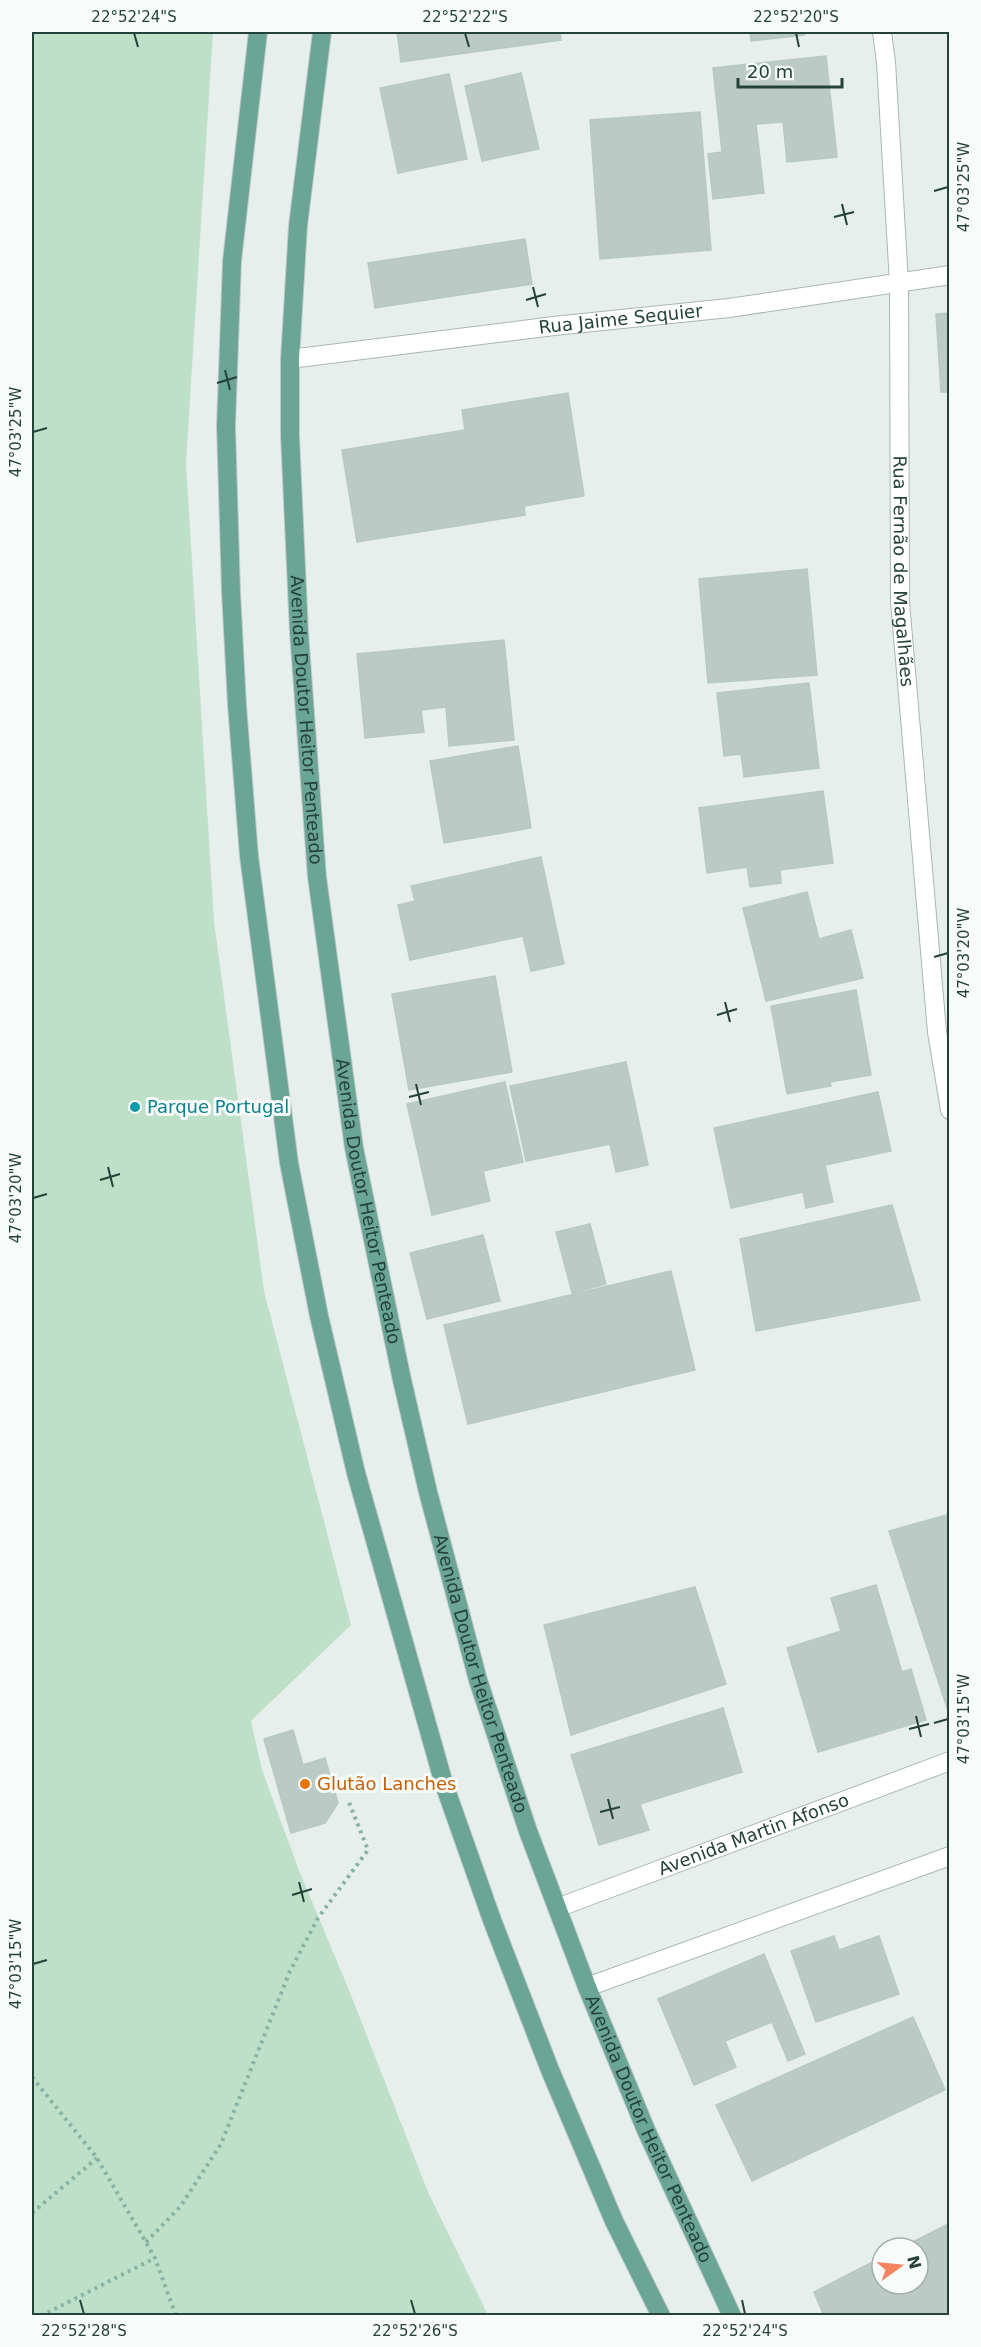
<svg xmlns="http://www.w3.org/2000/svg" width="981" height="2347" viewBox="0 0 981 2347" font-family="'DejaVu Sans',sans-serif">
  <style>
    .green { fill: #bfe0c8 }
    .building { fill: #bbcac4; stroke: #b8c9c2; stroke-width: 1.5 }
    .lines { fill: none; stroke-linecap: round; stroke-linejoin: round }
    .minor-casing { stroke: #a8b8b2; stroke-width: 20 }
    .primary-casing { stroke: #c2cac8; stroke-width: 20 }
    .path { stroke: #86b3a5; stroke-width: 4; stroke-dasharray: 3 4.5; stroke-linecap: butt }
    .minor { stroke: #fff; stroke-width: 18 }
    .primary { stroke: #6aa596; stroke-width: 18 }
    .ticks { fill: none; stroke: #24423a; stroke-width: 2 }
    .culture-dot { fill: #0f9aa8; stroke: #f7fbf9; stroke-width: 2 }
    .food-dot { fill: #e8710a; stroke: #f7fbf9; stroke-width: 2 }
    .labels { text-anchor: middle; stroke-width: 6; stroke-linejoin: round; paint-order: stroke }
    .street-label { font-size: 18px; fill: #24423a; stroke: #f7fbf9 }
    .culture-label { font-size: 18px; fill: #0d838f; stroke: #f7fbf9; text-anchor: start }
    .food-label { font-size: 18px; fill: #c56008; stroke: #f7fbf9; text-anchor: start }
    .neatline { fill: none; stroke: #24423a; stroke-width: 2 }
    .ticks-label { font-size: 15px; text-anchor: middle; fill: #24423a }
  </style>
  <rect width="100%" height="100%" fill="#e6efeb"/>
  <polygon class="green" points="32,32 213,32 186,463 214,922 264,1291 351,1625 251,1721 262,1770 300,1873 349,1990 428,2192 488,2315 32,2315"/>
  <g class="building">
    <polygon points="397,32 560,32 561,40 401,62"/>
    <polygon points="750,32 804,32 804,35 751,41"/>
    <polygon points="826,56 837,157 787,162 783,122 756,124 764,193 713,199 708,154 722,152 713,68"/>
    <polygon points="521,73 539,149 482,161 465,86"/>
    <polygon points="449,74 467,159 398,173 380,88"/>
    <polygon points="700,112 711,250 600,259 590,120"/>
    <polygon points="525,239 532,284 375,308 368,263"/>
    <polygon points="950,313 950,392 941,392 936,314"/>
    <polygon points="568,393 584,496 524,506 525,515 357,542 342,450 465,430 462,410"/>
    <polygon points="807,569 817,675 708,683 699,579"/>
    <polygon points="504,640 514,740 449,746 446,707 421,710 424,732 365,738 357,654"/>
    <polygon points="809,683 819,768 744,777 741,754 724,756 717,693"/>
    <polygon points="518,746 531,828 444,843 430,761"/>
    <polygon points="823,791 833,863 780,870 781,883 750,887 747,867 707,873 699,808"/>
    <polygon points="541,857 564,964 531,971 523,936 410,960 398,905 415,901 411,886"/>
    <polygon points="807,892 819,939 851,930 863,978 766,1001 743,908"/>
    <polygon points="495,976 512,1072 409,1090 392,994"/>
    <polygon points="856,990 871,1075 830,1082 831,1086 787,1094 771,1006"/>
    <polygon points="626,1062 648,1165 616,1172 610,1144 526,1161 510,1086"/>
    <polygon points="505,1082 523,1162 483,1171 490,1201 432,1215 407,1104"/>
    <polygon points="878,1092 891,1151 825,1165 833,1202 806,1208 803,1192 731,1208 714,1128"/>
    <polygon points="892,1205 920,1300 756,1331 740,1239"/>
    <polygon points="590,1224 606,1284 572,1293 556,1232"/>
    <polygon points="483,1235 500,1301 427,1319 410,1253"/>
    <polygon points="671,1271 695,1370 468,1424 444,1325"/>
    <polygon points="950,1514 950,1710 948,1711 889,1531"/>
    <polygon points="876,1585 902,1672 911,1669 926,1720 818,1752 787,1648 841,1631 831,1598"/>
    <polygon points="695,1587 726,1684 571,1735 544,1625"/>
    <polygon points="723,1708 742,1772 640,1804 649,1830 599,1845 571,1755"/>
    <polygon points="293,1730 303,1765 325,1758 338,1803 325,1823 291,1833 264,1739"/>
    <polygon points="834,1936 839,1950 879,1936 899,1994 816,2022 791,1951"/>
    <polygon points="764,1954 805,2054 788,2061 772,2022 725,2041 736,2067 694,2085 658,1999"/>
    <polygon points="913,2017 945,2090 752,2181 716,2105"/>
    <polygon points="950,2223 950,2316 824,2316 814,2292 882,2257 882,2284 918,2284 918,2248 901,2248"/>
  </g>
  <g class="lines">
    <defs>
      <g id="minor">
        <path id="s1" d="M 882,32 L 886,62 L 899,283 L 900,602 L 937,1032 L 950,1110"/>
        <path id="s2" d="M 290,359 L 554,326 L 729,308 L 950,275"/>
        <path id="s3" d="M 557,1908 L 950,1761"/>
        <polyline points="587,1987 950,1856"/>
      </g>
      <g id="primary">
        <polyline points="258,32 232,261 226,426 231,592 237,705 249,856 289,1163 319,1316 356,1473 444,1784 492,1920 550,2070 614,2221 661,2316"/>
        <path id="s4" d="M 322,32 L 298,226 L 290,359 L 290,436 L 299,632 L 317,877 L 354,1148 L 402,1380 L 428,1492 L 478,1680 L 528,1831 L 587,1987 L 646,2130 L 732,2316"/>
      </g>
    </defs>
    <use href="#minor" class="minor-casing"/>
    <use href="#primary" class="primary-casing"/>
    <g class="path">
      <polyline points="32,2077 97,2158 155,2258 176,2316"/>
      <polyline points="32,2213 97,2158"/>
      <polyline points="146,2242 180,2207 221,2144 290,1971 318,1918 368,1850 348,1800"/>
      <polyline points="41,2316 155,2258"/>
    </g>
    <use href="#minor" class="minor"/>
    <use href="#primary" class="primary"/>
  </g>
  <path class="ticks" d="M 134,33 L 138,47M 465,33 L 469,47M 796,33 L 799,47M 934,191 L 948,187M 842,204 L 847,225M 834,217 L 854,212M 533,287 L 538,307M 526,300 L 546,294M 225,370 L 230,390M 217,383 L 237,377M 33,432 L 47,428M 934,957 L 948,953M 725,1002 L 730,1022M 717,1015 L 737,1009M 416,1084 L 421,1105M 409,1097 L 429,1092M 108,1167 L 113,1187M 100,1180 L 120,1174M 33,1198 L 47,1194M 916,1716 L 921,1737M 934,1723 L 948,1719M 909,1729 L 929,1724M 608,1799 L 613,1819M 600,1812 L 620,1807M 299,1882 L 304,1902M 292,1895 L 312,1889M 33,1964 L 47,1960M 80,2300 L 84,2314M 411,2300 L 415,2314M 742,2300 L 745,2314"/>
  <circle class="culture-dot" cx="135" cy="1107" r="6"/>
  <circle class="food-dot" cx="305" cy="1784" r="6"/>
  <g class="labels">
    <g class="street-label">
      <text dy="6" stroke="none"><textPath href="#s2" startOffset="333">Rua Jaime Sequier</textPath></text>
      <text dy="6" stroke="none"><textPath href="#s1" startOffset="540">Rua Fernão de Magalhães</textPath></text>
      <text dy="6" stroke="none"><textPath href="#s4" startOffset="690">Avenida Doutor Heitor Penteado</textPath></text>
      <text dy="6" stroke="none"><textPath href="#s4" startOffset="1176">Avenida Doutor Heitor Penteado</textPath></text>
      <text dy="6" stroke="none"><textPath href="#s4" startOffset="1662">Avenida Doutor Heitor Penteado</textPath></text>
      <text dy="6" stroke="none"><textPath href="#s3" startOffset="210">Avenida Martin Afonso</textPath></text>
      <text dy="6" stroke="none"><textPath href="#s4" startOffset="2148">Avenida Doutor Heitor Penteado</textPath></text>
    </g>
    <g class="culture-label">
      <text x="147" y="1113">Parque Portugal</text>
    </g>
    <g class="food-label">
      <text x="317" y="1790">Glutão Lanches</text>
    </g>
  </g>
  <rect width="981" height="2347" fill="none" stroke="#f7fbf9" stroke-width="66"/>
  <g transform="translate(900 2266) rotate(75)"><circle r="28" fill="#f7fbf9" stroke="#a3b1ad" stroke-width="1.5"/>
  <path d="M0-4.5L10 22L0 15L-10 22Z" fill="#f4845f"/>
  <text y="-9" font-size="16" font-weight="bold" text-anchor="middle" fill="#24423a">N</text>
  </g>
  <path d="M738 78v9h104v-9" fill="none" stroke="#24423a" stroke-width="3"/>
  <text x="747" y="78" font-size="18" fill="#24423a" stroke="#f7fbf9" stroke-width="4.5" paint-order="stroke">20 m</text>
  <rect x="33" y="33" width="915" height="2281" class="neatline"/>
  <g class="ticks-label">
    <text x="134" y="22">22°52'24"S</text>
    <text x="465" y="22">22°52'22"S</text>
    <text x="796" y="22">22°52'20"S</text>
    <text transform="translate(964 187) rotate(-90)" y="5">47°03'25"W</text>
    <text transform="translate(16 432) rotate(-90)" y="5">47°03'25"W</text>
    <text transform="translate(964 953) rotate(-90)" y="5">47°03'20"W</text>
    <text transform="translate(16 1198) rotate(-90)" y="5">47°03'20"W</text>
    <text transform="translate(964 1719) rotate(-90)" y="5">47°03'15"W</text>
    <text transform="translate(16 1964) rotate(-90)" y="5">47°03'15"W</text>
    <text x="84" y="2336">22°52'28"S</text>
    <text x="415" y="2336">22°52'26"S</text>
    <text x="745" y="2336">22°52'24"S</text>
  </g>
</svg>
